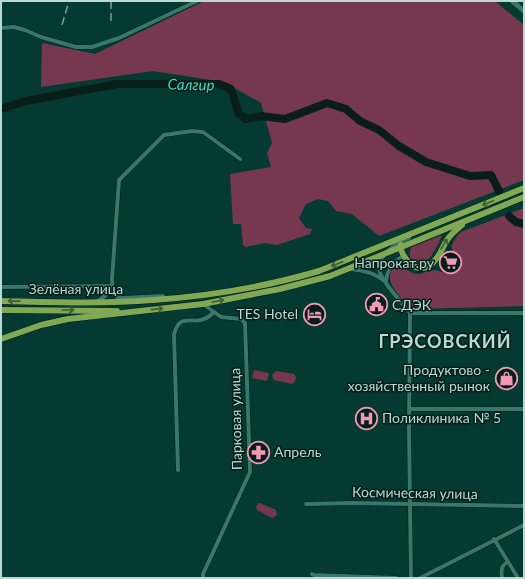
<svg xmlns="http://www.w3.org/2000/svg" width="525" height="579" viewBox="0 0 525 579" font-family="Lato,sans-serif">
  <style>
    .green { fill: #76384f }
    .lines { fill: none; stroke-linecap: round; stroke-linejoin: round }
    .river { stroke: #091d19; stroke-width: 8 }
    .minor-casing { stroke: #001f19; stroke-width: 5 }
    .tertiary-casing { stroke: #001f19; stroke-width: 6 }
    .primary-casing { stroke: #001f19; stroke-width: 7 }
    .minor { stroke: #38776b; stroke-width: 4 }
    .tertiary { stroke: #38776b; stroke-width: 5 }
    .primary { stroke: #81a855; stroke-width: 6 }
    .rail { stroke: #769e95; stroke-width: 1.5; stroke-dasharray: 8 4; stroke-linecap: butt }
    .oneway { stroke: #3c5c34 }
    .labels { text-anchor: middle; stroke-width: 3; stroke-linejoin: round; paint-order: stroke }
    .poi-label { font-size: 14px; fill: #bad9d1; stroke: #041e19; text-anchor: end }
    .street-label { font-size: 14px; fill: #bad9d1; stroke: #041e19 }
    .water-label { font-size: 15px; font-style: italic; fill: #3edcc2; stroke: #041e19 }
    .district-label { font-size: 18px; font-weight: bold; letter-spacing: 1px; fill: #bad9d1; stroke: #041e19 }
  </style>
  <rect width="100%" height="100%" fill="#043a31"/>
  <g class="green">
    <polygon points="204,1 495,1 524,25 524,180 379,236 352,214 336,211 328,201 318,199 306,204 299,218 306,228 312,229 310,234 277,245 264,243 246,247 243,245 241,224 233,224 230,174 271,167 267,153 272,143 261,103 224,82 153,71 41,87 42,43 95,54"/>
    <path d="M 524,208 L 524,306 L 415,309 C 401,300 376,276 399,261 C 405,264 406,271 413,273 C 422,276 427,270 434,270 C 440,271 445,273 450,273 L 446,265 L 452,252 L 452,245 L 456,237 L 461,232 Z"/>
    <path d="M 442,235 C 437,247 425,276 410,257 L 410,250 L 412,247 Z"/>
    <polygon points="254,370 269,373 267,381 252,378"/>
    <polygon points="276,371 294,374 296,377 295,381 292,384 274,380 272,375"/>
    <polygon points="258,503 260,503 276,510 277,514 276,516 272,518 257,510 256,507"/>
  </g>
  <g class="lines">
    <g class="river">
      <polyline points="1,109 26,101 117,84 219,84 231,89 239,114 246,119 261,116 285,119 327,103 346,109 360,121 379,130 399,146 426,162 470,176 491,175 499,191"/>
      <polyline points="509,216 516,222 524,224"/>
    </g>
    <defs>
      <g id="minor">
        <polyline points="1,28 14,27 25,30 41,37 76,47 92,47 119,38 197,1"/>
        <path d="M 409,238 C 396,243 373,257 381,275 C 388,289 401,301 410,313"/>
        <path d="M 350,269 C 362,270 373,272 383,280"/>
        <path d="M 386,282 C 387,270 392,261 404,256"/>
        <path d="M 1,287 L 112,286 C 109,294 103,298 96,302"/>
        <polyline points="163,296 122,298 117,297 113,294 112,279 119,180 164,135 192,131 203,132 240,159"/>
        <polyline points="410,313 409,429 411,578"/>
        <polyline points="410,313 524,313"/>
        <polyline points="410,409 524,409"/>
        <path d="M 178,470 L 174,335 C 179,311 193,326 206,318 C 209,317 212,314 214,312"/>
        <polyline points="306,504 353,503 524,506"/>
        <polyline points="494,539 518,578"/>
        <polyline points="312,574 314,575 396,578"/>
        <polyline points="203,578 203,574 250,472 245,323 241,319 221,317 203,304"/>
        <polyline points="420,578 524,525"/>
        <path d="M 502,578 C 501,571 501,565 508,562"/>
      </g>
      <polyline id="tertiary" points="512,1 524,11"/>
      <g id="primary">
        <path d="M 401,245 C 400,250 403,255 406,259 C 414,271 428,271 436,259 C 441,253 443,246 447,240 C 451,234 457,229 462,225"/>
        <path d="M 1,301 C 51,302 102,304 153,300 C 209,296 265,287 319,271 L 524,188"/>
        <polyline points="1,310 117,311"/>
        <polyline points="1,339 41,325 68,319 203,304 280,289 330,276 524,197"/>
      </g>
    </defs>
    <use href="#minor" class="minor-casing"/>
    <use href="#tertiary" class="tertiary-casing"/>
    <use href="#primary" class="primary-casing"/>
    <use href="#minor" class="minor"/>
    <use href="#tertiary" class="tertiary"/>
    <use href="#primary" class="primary"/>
    <g class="rail">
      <polyline points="111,1 111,23"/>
      <polyline points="62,25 69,1"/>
    </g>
  </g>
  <defs><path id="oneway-shaft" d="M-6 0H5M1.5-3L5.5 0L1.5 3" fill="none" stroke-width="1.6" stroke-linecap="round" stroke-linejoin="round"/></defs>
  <g class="oneway">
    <use href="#oneway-shaft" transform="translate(488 203) rotate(158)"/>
    <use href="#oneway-shaft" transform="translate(444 244) rotate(-60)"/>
    <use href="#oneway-shaft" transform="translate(337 264) rotate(157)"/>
    <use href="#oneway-shaft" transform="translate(14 301) rotate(-179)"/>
    <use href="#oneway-shaft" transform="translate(218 301) rotate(-10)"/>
    <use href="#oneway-shaft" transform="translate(157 309) rotate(-6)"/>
    <use href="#oneway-shaft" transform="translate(68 310)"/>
  </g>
  <defs>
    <symbol id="supermarket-ring" viewBox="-11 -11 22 22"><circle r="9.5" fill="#041e19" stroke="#f09ab6" stroke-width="1.5"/><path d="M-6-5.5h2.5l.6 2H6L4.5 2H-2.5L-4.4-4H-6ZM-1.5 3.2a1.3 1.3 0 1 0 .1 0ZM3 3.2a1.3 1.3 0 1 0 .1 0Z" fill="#f09ab6"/></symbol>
    <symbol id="civic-ring" viewBox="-11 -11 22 22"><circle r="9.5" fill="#041e19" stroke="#f09ab6" stroke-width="1.5"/><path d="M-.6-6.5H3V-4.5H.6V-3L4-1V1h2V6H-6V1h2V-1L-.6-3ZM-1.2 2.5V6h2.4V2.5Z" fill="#f09ab6"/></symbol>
    <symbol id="hotel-ring" viewBox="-11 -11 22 22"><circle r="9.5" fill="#041e19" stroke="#f09ab6" stroke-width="1.5"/><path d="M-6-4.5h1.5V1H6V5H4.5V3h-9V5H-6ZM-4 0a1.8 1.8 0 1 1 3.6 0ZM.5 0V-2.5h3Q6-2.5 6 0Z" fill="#f09ab6"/></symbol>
    <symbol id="shop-ring" viewBox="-11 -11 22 22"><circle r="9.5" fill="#041e19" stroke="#f09ab6" stroke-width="1.5"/><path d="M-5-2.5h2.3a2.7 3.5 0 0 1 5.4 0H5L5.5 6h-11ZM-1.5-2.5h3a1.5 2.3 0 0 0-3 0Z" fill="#f09ab6"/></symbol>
    <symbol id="hospital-ring" viewBox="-11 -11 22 22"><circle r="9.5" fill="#041e19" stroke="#f09ab6" stroke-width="1.5"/><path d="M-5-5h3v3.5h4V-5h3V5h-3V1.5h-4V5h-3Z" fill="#f09ab6"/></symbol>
    <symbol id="pharmacy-ring" viewBox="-11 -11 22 22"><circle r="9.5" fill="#041e19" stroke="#f09ab6" stroke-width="1.5"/><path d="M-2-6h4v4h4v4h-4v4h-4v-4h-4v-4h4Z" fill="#f09ab6"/></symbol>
  </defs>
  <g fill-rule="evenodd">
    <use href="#supermarket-ring" x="438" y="250" width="25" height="25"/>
    <use href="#civic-ring" x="364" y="292" width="25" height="25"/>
    <use href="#hotel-ring" x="302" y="302" width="25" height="25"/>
    <use href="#shop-ring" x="494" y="366" width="25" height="25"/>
    <use href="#hospital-ring" x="354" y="406" width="25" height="25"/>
    <use href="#pharmacy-ring" x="246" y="440" width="25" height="25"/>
  </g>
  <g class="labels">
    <g class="poi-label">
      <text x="434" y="268">Напрокат.ру</text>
      <text x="392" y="310" text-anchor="start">СДЭК</text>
      <text x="298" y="319">TES Hotel</text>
      <text x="490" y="375">Продуктово -<tspan x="490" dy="16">хозяйственный рынок</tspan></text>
      <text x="382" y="423" text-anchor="start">Поликлиника № 5</text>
      <text x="274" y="457" text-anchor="start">Апрель</text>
    </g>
    <g class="street-label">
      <text x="76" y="294">Зелёная улица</text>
      <text transform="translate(236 419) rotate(-91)" y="5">Парковая улица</text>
      <text transform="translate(415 493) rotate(1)" y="5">Космическая улица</text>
    </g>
    <g class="water-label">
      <text transform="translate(191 85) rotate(1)" y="5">Салгир</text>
    </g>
    <g class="district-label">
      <text x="445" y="348">ГРЭСОВСКИЙ</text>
    </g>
  </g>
  <rect width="525" height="579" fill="none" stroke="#bad9d1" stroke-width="4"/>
</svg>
